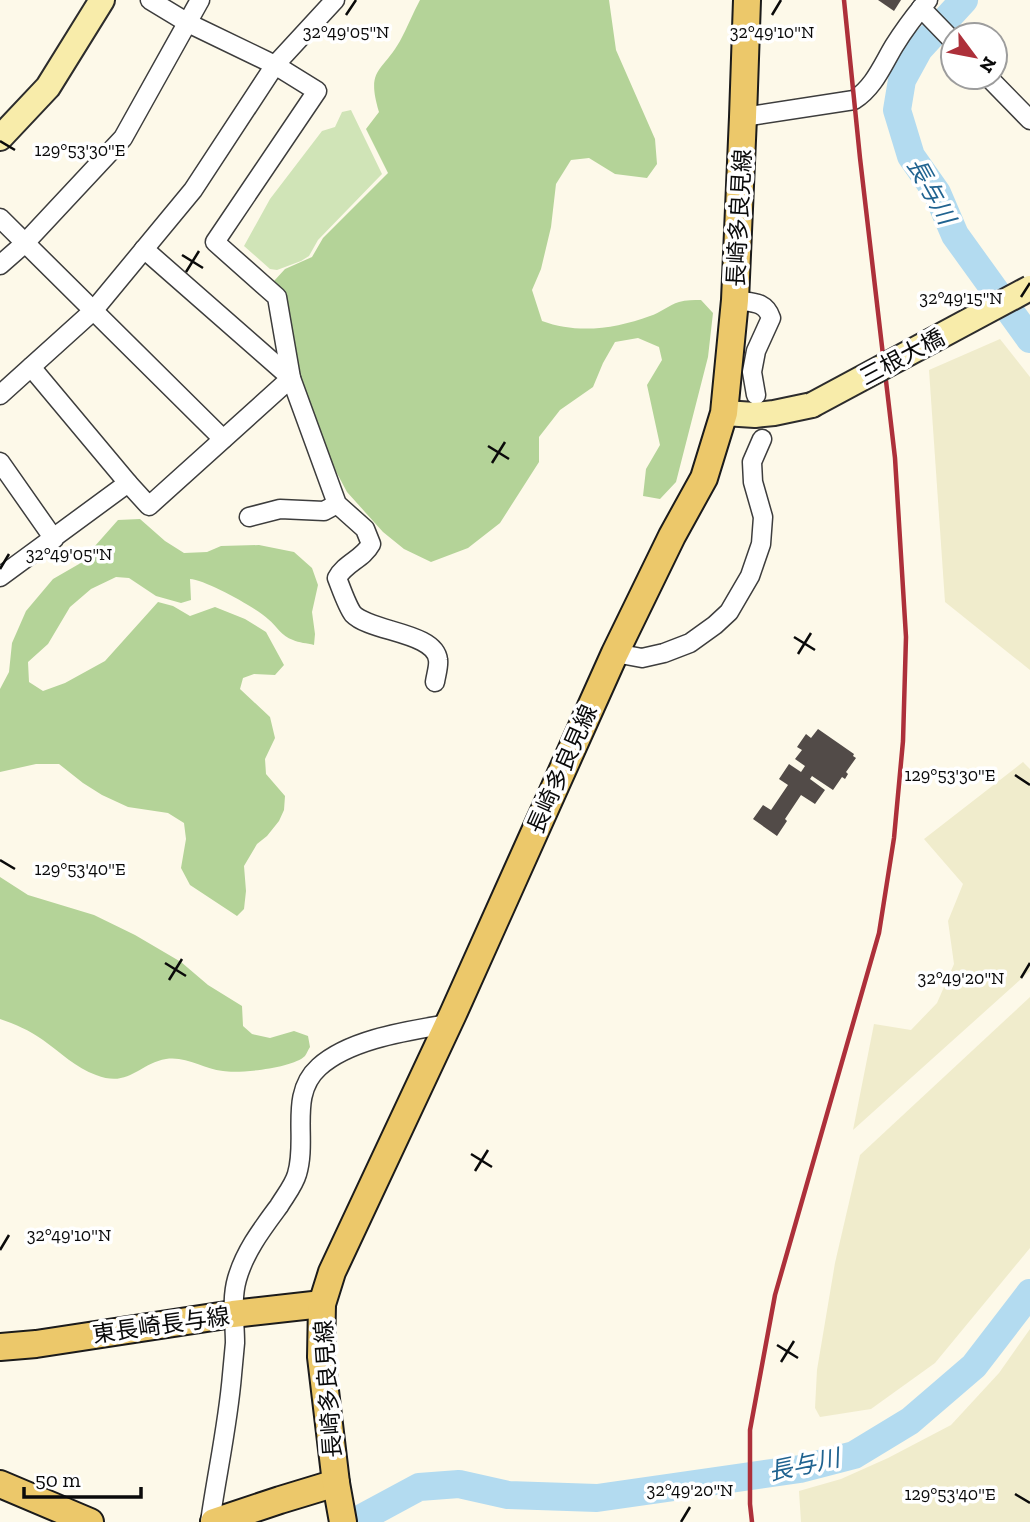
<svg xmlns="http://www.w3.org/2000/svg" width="1030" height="1522" viewBox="0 0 1030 1522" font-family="'Zilla Slab','Noto Sans JP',serif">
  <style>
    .farmland { fill: #f0eccc }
    .green { fill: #d0e4b7 }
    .forest { fill: #b4d398 }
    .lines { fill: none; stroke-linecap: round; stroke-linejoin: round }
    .river { stroke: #b3dbf0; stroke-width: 28 }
    .building { fill: #524b48 }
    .street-casing { stroke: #3d3d3d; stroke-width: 21 }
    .secondary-casing { stroke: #2c2c2c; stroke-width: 28 }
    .primary-casing { stroke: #1b1b1b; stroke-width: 30 }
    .street { stroke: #fff; stroke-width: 18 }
    .secondary { stroke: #f8ecaa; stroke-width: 24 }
    .primary { stroke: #ecc86a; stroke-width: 26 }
    .rail { stroke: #ad303a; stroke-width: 4.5 }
    .secondary-bridge-casing { stroke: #2c2c2c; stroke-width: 28; stroke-linecap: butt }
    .secondary-bridge { stroke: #f8ecaa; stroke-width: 24 }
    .ticks { fill: none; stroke: #0a0a0a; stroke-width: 2.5 }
    .labels { text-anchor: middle; stroke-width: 7; stroke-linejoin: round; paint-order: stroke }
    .street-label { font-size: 23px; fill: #0a0a0a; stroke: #fff }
    .water-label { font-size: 24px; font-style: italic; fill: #206390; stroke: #fff }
    .ticks-label { font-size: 18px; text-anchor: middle; fill: #0a0a0a; stroke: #fff; stroke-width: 7; stroke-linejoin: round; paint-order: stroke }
  </style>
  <rect width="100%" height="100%" fill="#fdf9e9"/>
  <g class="farmland">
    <polygon points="1000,339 1030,377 1030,670 945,602 929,370"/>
    <polygon points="1023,762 1030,769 1030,971 853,1130 874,1024 911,1030 937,1003 954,964 948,921 963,884 924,839"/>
    <polygon points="1030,997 1030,1248 935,1363 871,1409 820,1417 815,1408 817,1370 835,1263 860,1155"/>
    <polygon points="1030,1329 1030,1522 801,1522 799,1491 841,1479 888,1458 951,1425 999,1373"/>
  </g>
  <polygon class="green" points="351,110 382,174 318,240 309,256 301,261 277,270 270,269 244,246 270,199 322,131 335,127 342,112"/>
  <g class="forest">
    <path d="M 420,0 L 609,0 L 616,50 L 655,139 L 657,164 L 647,178 L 615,174 L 589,158 L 571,160 L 556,184 L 551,227 L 541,269 L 532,290 L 542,321 C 577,334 615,329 650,316 C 660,313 669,305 679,302 C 686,300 694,300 701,300 L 713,313 L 708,357 L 676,482 L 660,499 L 643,496 L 646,469 L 660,445 L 647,385 L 662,360 L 659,347 L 638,338 L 615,342 L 603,363 L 593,387 L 560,410 L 539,437 L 539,462 L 500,523 L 468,548 L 431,562 L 404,549 L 383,532 L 347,492 L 331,462 L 300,380 L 287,302 L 274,281 L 285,269 L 312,257 L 323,238 L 388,173 L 366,129 L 379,112 C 366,68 381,74 400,41 C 407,28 413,13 420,0 Z"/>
    <path d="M 140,519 L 165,541 L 184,553 L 207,552 L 221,546 L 259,545 L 294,552 L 312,568 L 318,585 L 312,612 L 315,634 L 314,645 C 307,643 299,643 293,640 C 281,636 277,626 268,619 C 255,607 206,580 190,579 L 191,600 L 181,603 L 156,596 L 129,578 L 116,577 L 91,589 L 70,607 L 48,644 L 28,662 L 29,682 L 43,691 L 65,683 L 105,661 L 158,602 L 173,606 L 190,616 L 215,607 L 245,619 L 266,632 L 284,665 L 275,675 L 254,674 L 243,678 L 240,689 L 270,717 L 275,738 L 265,759 L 266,774 L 285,796 L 284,810 L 279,821 L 267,836 L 257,844 L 244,866 L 246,891 L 244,909 L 237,916 L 190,885 L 181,868 L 186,839 L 184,823 L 168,813 L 128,807 L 102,795 L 83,783 L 59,764 L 36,764 L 0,772 L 0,689 L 9,672 L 12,643 L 26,611 L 53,579 L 79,564 L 118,520 Z"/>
    <path d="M 0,877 L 28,895 L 94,915 L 135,935 L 181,962 L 208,985 L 242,1006 L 243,1026 L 252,1034 L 270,1038 L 294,1031 L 308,1036 L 310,1047 C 308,1050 307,1053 305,1056 C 293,1068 239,1074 223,1071 C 203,1069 187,1056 166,1059 C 138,1064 129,1088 96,1075 C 76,1068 60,1052 43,1040 C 29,1030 15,1024 0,1019 Z"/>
  </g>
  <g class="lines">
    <g class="river">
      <polyline points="964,0 919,49 902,80 897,110 911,156 937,193 955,235 1030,339"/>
      <polyline points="354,1522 419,1487 459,1484 508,1495 597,1498 800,1469 854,1455 910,1421 974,1366 1030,1293"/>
    </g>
  </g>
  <g class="building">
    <polygon points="878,0 901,0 894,11"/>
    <polygon points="818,729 854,754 853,756 856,758 846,772 848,774 845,779 842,777 833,790 812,776 810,779 825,790 815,804 801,795 785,819 787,821 777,836 753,819 763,805 771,810 788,785 779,779 789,764 801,772 805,766 795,759 802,750 797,747 806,734 811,738"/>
  </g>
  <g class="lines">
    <defs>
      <g id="street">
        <polyline points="921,8 953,41"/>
        <polyline points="988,77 1030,120"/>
        <path d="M 743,117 L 854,100 C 874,87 882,66 894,46 C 904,30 916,14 928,0"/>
        <polyline points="0,218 223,439"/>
        <path d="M 144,249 L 291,378 L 337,504 L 365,529 L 371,544 C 363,559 345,563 337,578 C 341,588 347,606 353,614 C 370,632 435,632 438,660 C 439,666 436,675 435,682"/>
        <polyline points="0,265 24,244 123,138 200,0"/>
        <path d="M 735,300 C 751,303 765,300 771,318 L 756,351 L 752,372 L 756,395"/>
        <polyline points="31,367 128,483"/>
        <polyline points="0,395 93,311 193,190 275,65 335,0"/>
        <polyline points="0,462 54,539"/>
        <polyline points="249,517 280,509 324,511 337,504"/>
        <polyline points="0,577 128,483 149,506 291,378 277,297 215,242 317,91 275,65 188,23 150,0"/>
        <polyline points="615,653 642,658 664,653 690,643 715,625 729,612 750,576 761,544 763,517 753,482 752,462 762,439"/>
        <path d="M 210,1522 C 217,1473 228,1424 232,1375 C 233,1364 234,1353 235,1343 C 235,1322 231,1300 237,1279 C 245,1251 262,1229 279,1206 C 285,1196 294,1185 297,1174 C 308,1138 288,1095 319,1067 C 350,1039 408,1031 448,1024"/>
      </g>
      <g id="secondary">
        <polyline points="0,138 48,87 102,0"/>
        <polyline points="724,413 755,415 774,413 812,405"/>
      </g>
      <g id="primary">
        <polyline points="0,1347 36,1344 233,1314 322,1304"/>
        <polyline points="0,1484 90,1522"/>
        <polyline points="214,1522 280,1500 336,1483"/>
        <polyline points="343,1522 336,1483 321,1357 322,1304 332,1272 453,1014 615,653 672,536 704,478 724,413 735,300 743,117 747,0"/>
      </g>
    </defs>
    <use href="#street" class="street-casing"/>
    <use href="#secondary" class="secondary-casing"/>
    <use href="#primary" class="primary-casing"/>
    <use href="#street" class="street"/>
    <use href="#secondary" class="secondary"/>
    <use href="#primary" class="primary"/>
    <polyline class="rail" points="752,1522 750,1504 750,1430 775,1295 879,933 894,838 903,741 906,637 895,458 860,158 844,0"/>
    <defs>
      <polyline id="secondary-bridge" points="812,405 1030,288"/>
    </defs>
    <use href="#secondary-bridge" class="secondary-bridge-casing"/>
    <use href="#secondary-bridge" class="secondary-bridge"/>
  </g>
  <path class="ticks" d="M 346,15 L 356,0M 772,15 L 781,0M 0,141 L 15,150M 182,255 L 203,268M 186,272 L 199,251M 1021,297 L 1030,283M 488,446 L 509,459M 492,463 L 505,442M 0,569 L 9,554M 794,637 L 815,650M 798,654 L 811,633M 1015,775 L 1030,785M 0,860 L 15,869M 165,963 L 186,976M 1021,978 L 1030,963M 169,980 L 182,959M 471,1154 L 492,1167M 475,1171 L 488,1150M 0,1250 L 9,1235M 777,1345 L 798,1358M 781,1362 L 794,1341M 1015,1494 L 1030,1503M 681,1522 L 690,1507"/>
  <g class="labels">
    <g class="street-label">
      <text transform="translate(739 218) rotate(-87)" y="8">長崎多良見線</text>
      <text transform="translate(902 357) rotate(-28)" y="8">三根大橋</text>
      <text transform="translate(562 769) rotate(-66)" y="8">長崎多良見線</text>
      <text transform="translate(161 1325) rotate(-8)" y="8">東長崎長与線</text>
      <text transform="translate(328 1389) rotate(-94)" y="8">長崎多良見線</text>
    </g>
    <g class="water-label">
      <text transform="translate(931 191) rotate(61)" y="8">長与川</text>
      <text transform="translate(804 1465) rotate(-12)" y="8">長与川</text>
    </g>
  </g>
  <g class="ticks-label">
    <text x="346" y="38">32°49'05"N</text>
    <text x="772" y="38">32°49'10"N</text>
    <text x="80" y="156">129°53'30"E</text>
    <text x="961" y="304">32°49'15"N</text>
    <text x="69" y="560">32°49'05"N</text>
    <text x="950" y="781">129°53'30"E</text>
    <text x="80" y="875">129°53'40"E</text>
    <text x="961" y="984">32°49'20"N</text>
    <text x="69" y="1241">32°49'10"N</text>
    <text x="690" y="1496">32°49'20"N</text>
    <text x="950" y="1500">129°53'40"E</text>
  </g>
  <g transform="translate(974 56) rotate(122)"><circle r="33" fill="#ffffff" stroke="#9d9d9d" stroke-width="2"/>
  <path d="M0-5L12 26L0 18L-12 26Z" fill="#ad303a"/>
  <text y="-10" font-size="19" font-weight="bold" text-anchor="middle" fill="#0a0a0a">N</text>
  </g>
  <path d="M24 1487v10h117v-10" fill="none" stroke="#0a0a0a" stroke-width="3.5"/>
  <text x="35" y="1487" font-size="21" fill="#0a0a0a" stroke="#ffffff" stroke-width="5" paint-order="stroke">50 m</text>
</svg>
